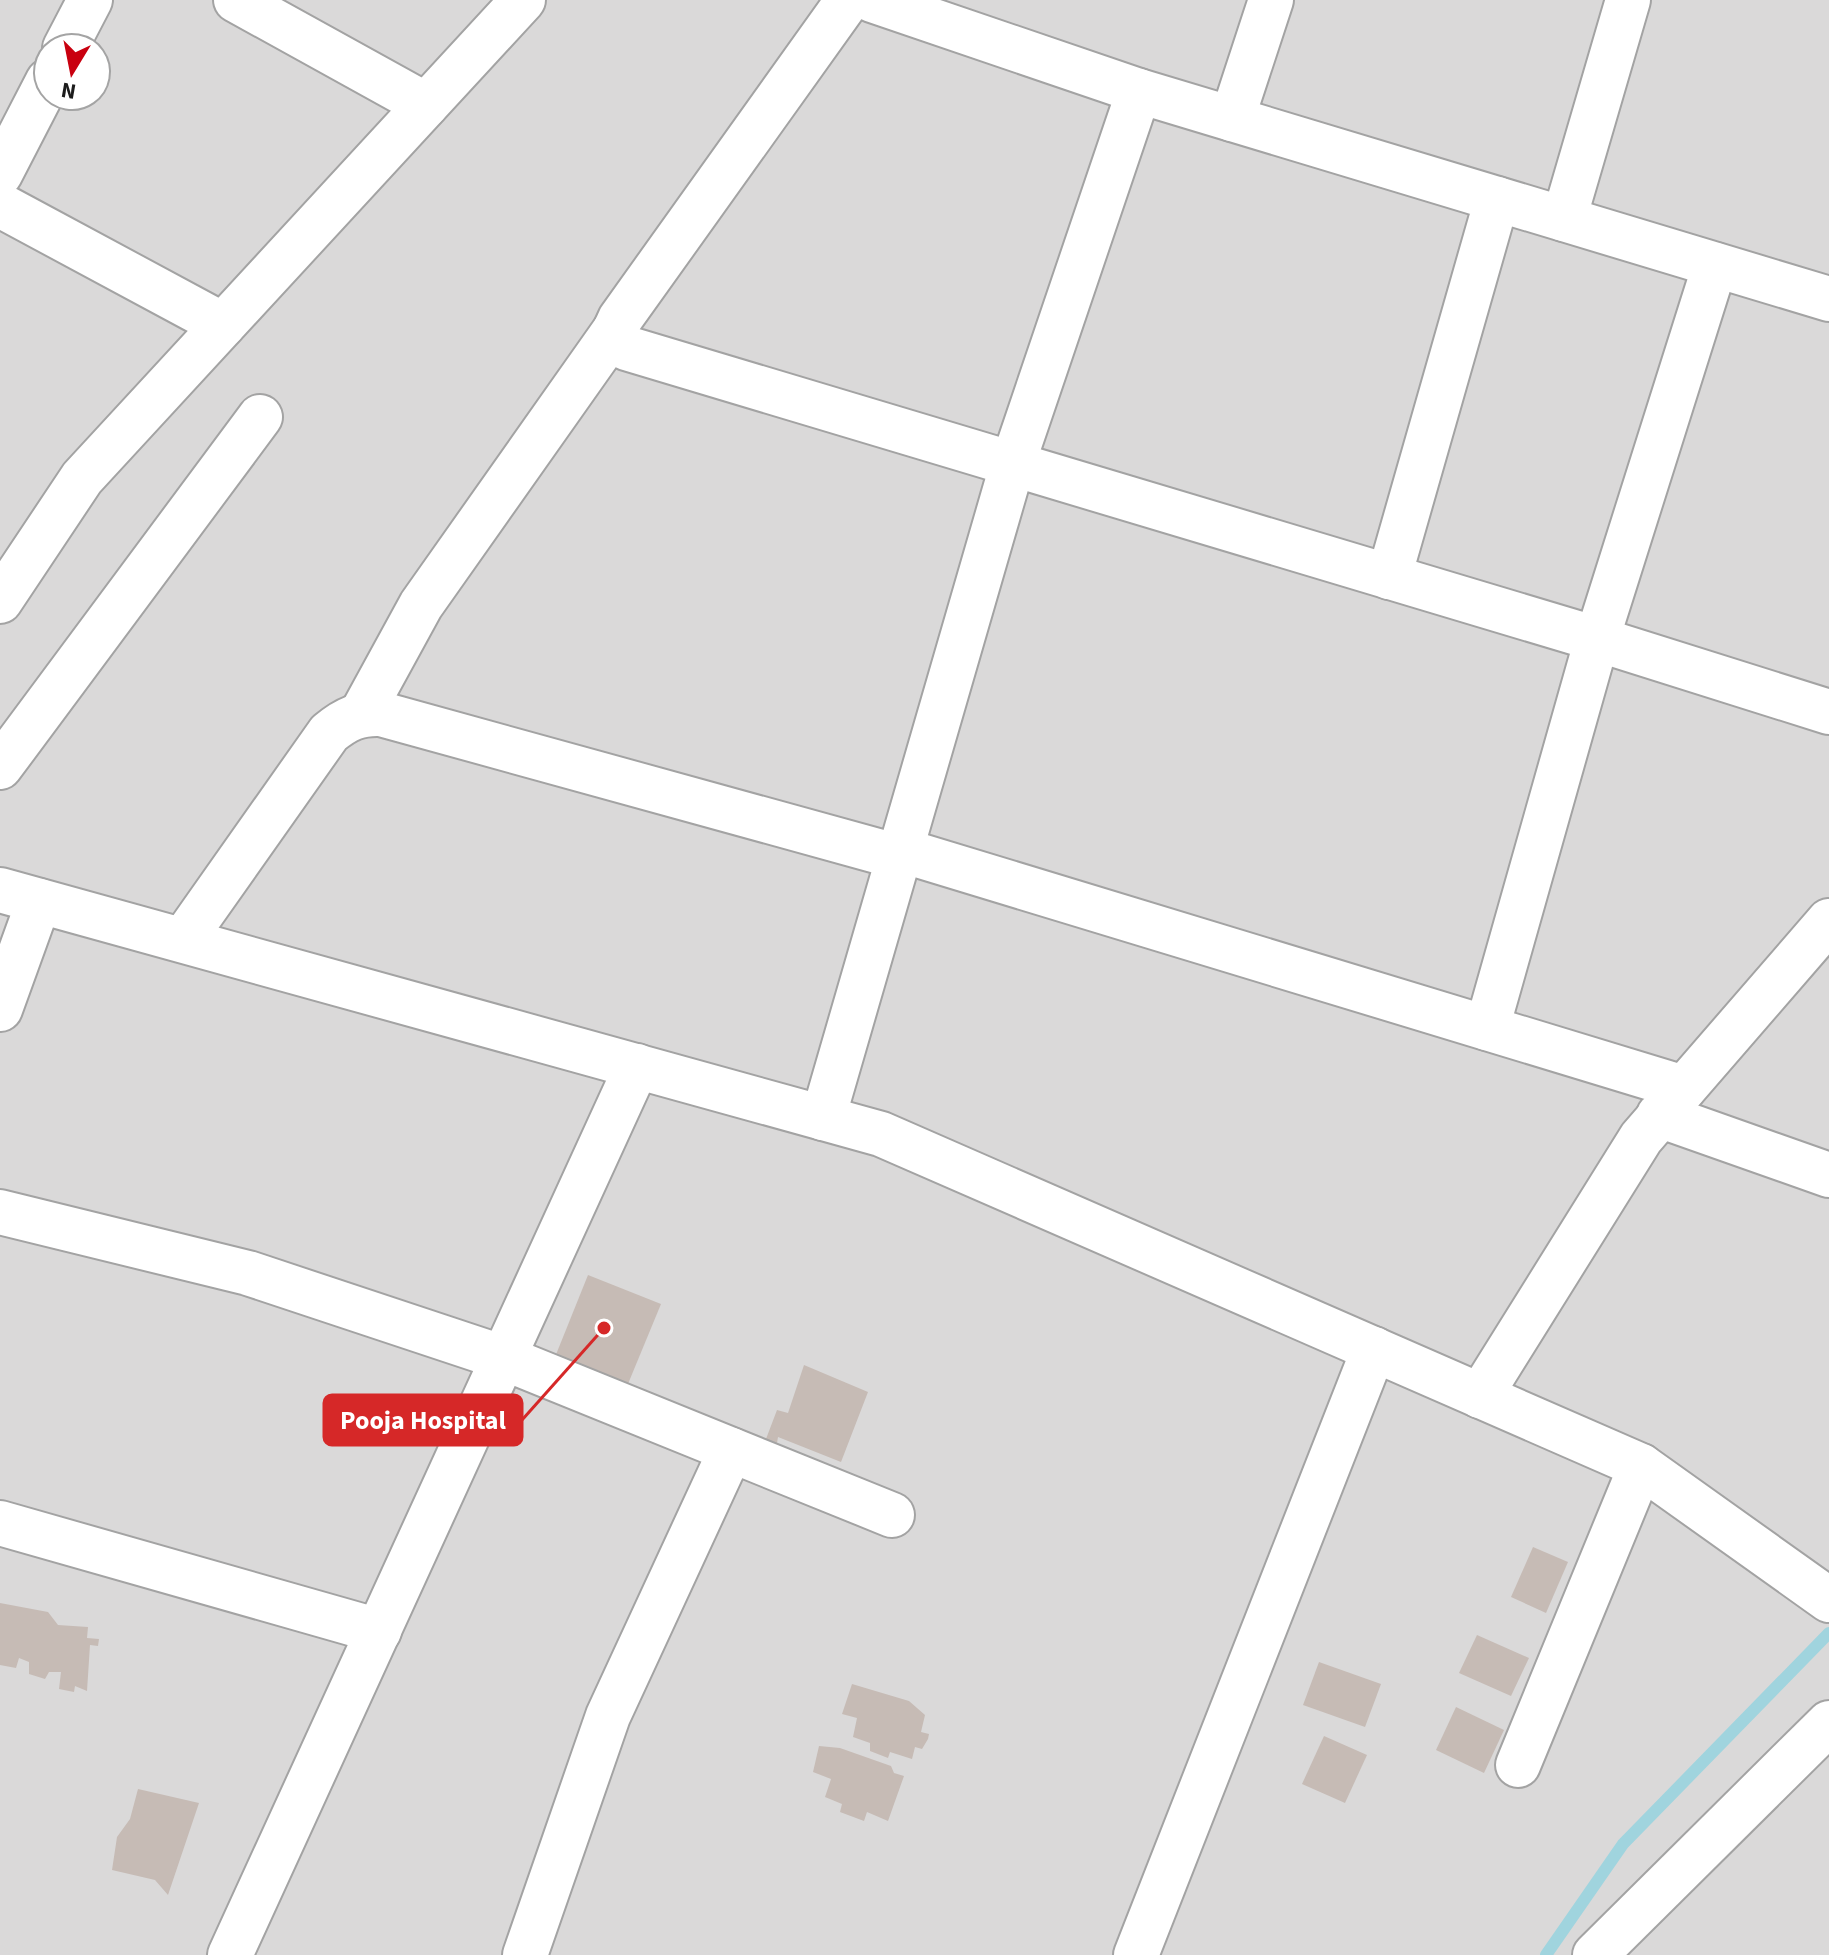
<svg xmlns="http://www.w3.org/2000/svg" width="1829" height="1955" viewBox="0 0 1829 1955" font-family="'Source Sans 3',sans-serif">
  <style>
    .residential { fill: #dad9d9; fill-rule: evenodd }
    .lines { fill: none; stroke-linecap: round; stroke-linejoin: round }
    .stream { stroke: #a0d4de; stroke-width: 12 }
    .building { fill: #c6bbb5 }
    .minor-casing { stroke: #a3a3a3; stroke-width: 48 }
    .minor { stroke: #fff; stroke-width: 44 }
    .leader { fill: none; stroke: #d62828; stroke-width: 3 }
    .callout-dot { fill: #d62828; stroke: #fff; stroke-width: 3 }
    .callout { fill: #d62828; stroke: #d62828; stroke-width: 3 }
    .callout-label { font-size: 26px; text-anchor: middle; font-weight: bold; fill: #fff }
  </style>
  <rect width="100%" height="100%" fill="#eee9e1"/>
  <path class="residential" d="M 0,0 L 1829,0 L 1829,1955 L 0,1955 ZM 48,48 L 96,48 L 96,96 L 48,96 Z"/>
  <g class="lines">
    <polyline class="stream" points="1546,1955 1623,1844 1829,1633"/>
  </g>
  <g class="building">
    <polygon points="588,1275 661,1304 623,1396 551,1367"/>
    <polygon points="804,1365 868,1392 841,1462 778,1437 777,1443 766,1439 777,1410 788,1413"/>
    <polygon points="1533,1547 1568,1562 1546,1613 1511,1597"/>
    <polygon points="0,1603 48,1612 58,1625 88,1627 87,1638 99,1639 98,1646 90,1645 87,1691 75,1686 74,1692 59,1689 61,1672 49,1672 45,1679 29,1674 29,1662 19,1658 16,1668 0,1665"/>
    <polygon points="1477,1635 1529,1658 1511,1696 1459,1673"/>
    <polygon points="1319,1662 1381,1684 1365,1727 1303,1705"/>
    <polygon points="852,1684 909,1701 925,1715 921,1732 929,1734 928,1739 922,1749 915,1747 912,1759 890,1752 888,1758 870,1751 870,1743 853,1737 857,1718 842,1714"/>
    <polygon points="1456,1707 1504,1730 1484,1773 1436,1750"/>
    <polygon points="1324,1736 1367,1755 1345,1803 1302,1784"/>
    <polygon points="819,1746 840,1748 891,1766 894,1773 904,1776 888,1821 867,1812 864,1821 840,1812 842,1804 825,1797 831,1779 813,1772"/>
    <polygon points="138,1789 199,1803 168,1895 155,1880 112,1870 117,1837 130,1819"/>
  </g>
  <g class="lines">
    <defs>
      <g id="minor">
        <polyline points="236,0 426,105"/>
        <polyline points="848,0 620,319 615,330 617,341 626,348 1597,639 1829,712"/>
        <polyline points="872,0 1139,91 1829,299"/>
        <polyline points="65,48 90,0"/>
        <polyline points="1232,119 1271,0"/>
        <polyline points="0,174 48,81"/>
        <polyline points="0,205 223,325"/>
        <polyline points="1564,219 1628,0"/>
        <polyline points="1389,577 1497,199"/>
        <polyline points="0,601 82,478 523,0"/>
        <polyline points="362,713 421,605 615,330"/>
        <polyline points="0,767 260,417"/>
        <polyline points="901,850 1684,1088"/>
        <polyline points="0,890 881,1134 1641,1466 1829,1600"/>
        <path d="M 183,940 L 329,733 C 346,719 359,713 381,714 L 899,857"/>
        <polyline points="0,1009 39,901"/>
        <polyline points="1487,1028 1597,639 1715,265"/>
        <polyline points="1659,1115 1829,1175"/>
        <polyline points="823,1118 1012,466 1139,91"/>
        <polyline points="0,1212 248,1273 504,1358 892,1515"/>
        <polyline points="1480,1396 1641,1138 1829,921"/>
        <polyline points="0,1523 379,1631"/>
        <polyline points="1518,1765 1641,1466"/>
        <polyline points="230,1955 637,1066"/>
        <polyline points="525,1955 608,1716 731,1450"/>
        <polyline points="1136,1955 1374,1349"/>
        <polyline points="1595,1955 1829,1723"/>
      </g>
    </defs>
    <use href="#minor" class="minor-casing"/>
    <use href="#minor" class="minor"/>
  </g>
  <path class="leader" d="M604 1328L522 1420"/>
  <circle class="callout-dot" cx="604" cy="1328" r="8"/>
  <rect class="callout" x="324" y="1395" width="198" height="50" rx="8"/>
  <g class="callout-label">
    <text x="423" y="1429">Pooja Hospital</text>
  </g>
  <g transform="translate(72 72) rotate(190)"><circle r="38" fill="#ffffff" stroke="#a4a4a4" stroke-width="2"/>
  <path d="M0-6L14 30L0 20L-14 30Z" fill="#c9000f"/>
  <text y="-12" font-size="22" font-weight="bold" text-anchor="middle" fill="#1c1c1c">N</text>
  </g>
</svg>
